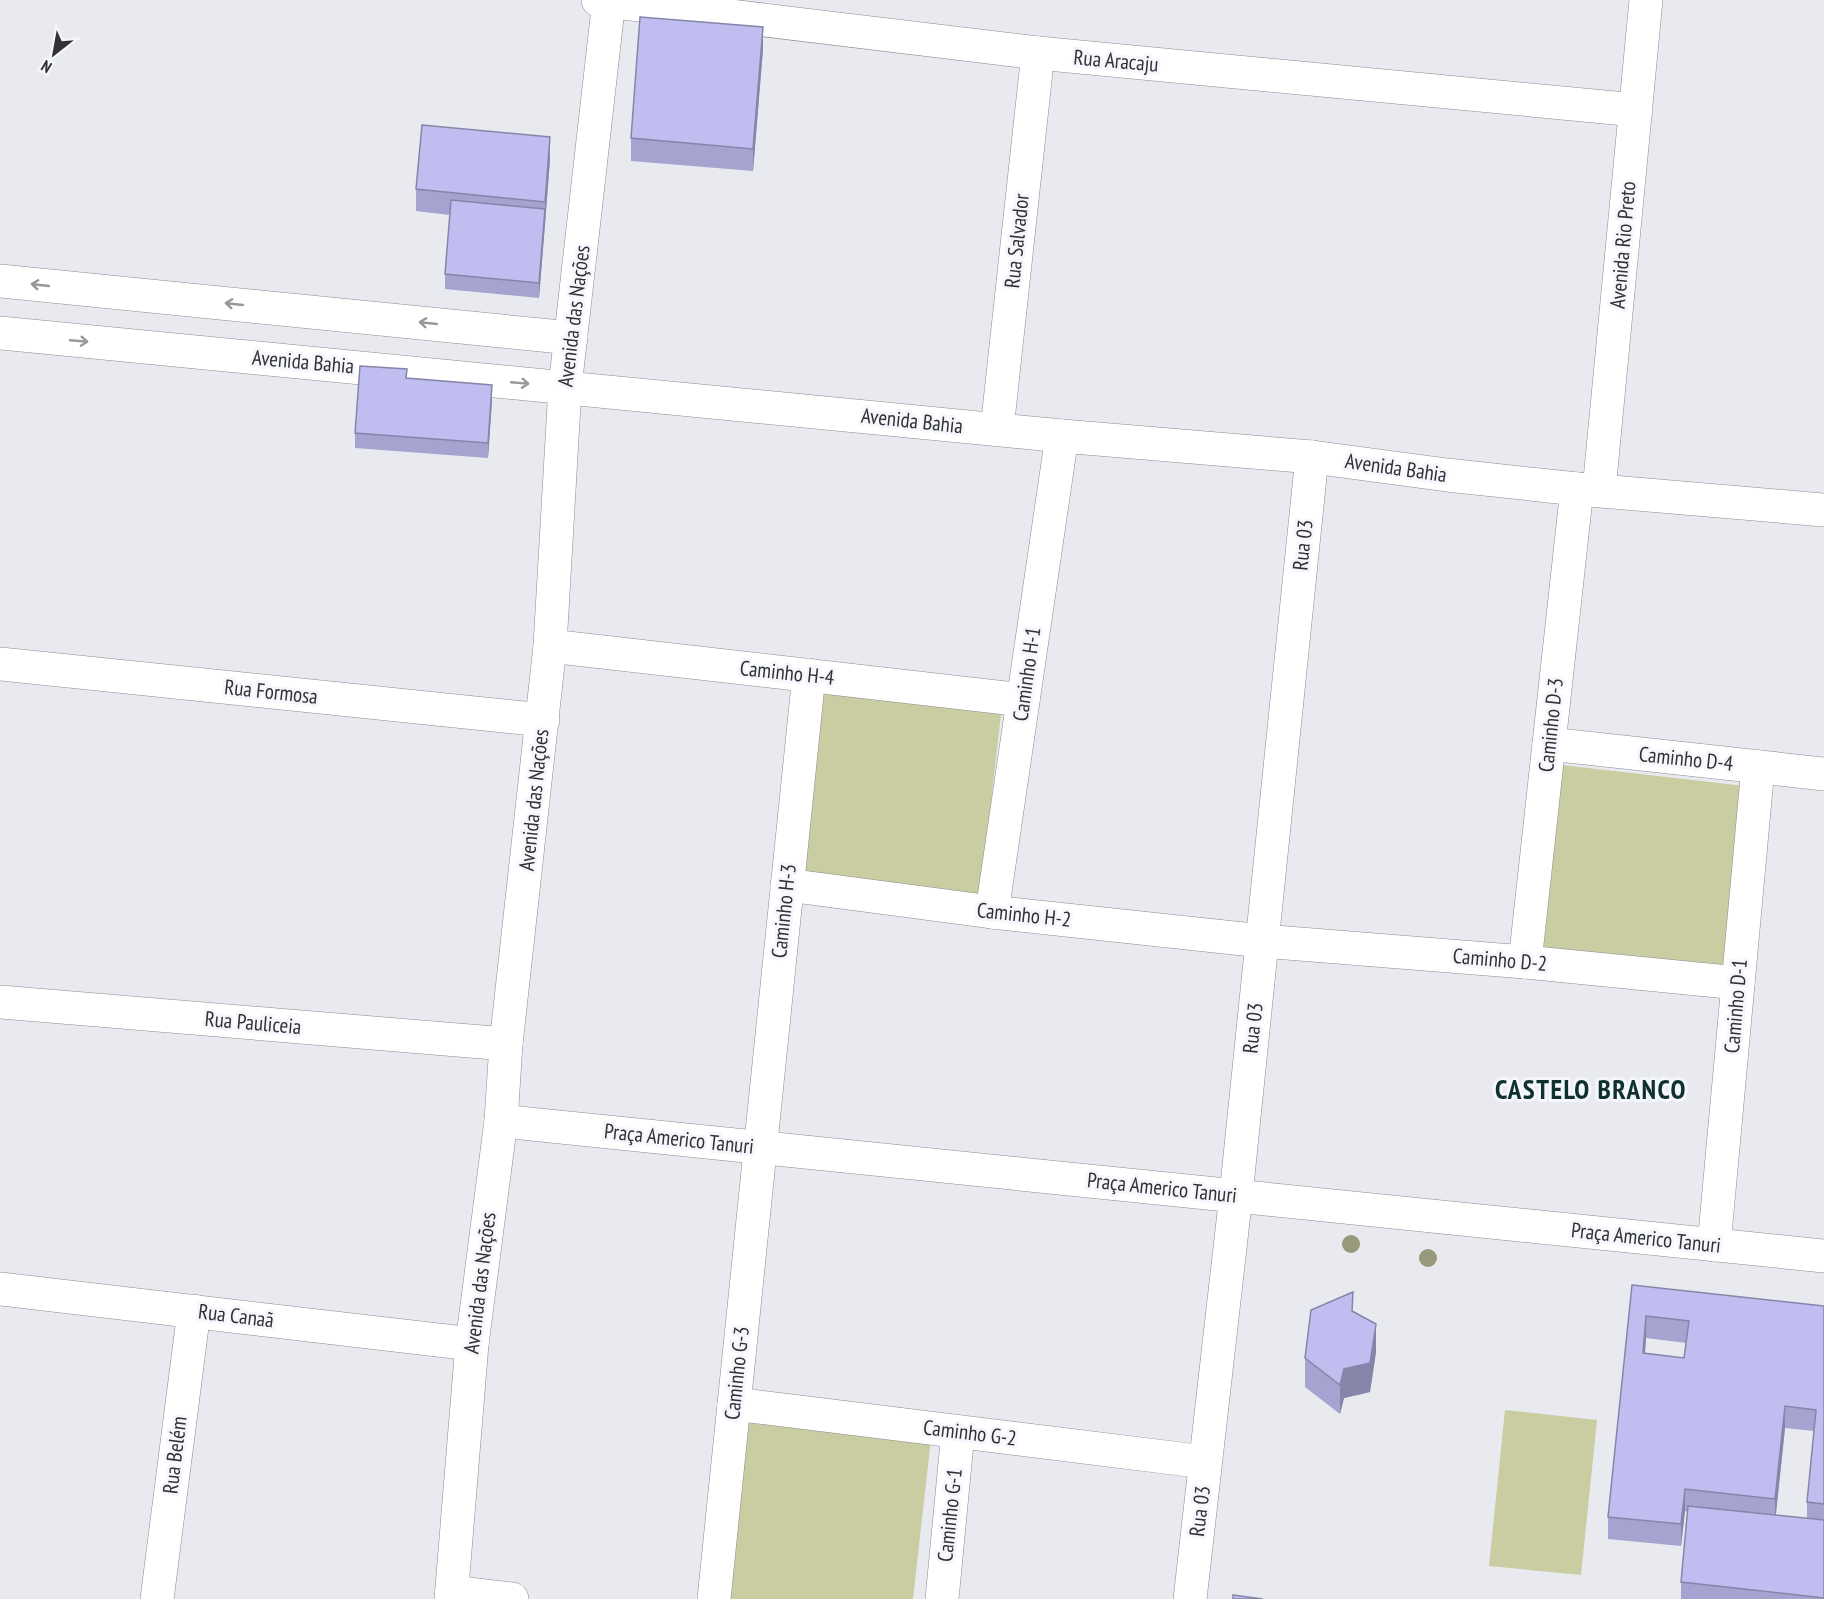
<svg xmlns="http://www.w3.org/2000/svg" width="1824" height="1599" viewBox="0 0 1824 1599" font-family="'PT Sans Narrow',sans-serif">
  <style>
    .green { fill: #cacca1 }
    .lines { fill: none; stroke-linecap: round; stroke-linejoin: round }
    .minor-casing { stroke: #8a8c91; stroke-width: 34 }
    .tertiary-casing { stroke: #8a8c91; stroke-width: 34 }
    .minor { stroke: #fff; stroke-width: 33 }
    .tertiary { stroke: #fff; stroke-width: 33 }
    .tree { fill: #97997a }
    .wall { fill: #a5a3cf; fill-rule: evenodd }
    .shaded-wall { fill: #8685a9 }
    .building { fill: #c0bef1; stroke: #8685a9; stroke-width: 1.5; fill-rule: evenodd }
    .oneway { stroke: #98989a }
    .labels { text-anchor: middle; stroke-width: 6; stroke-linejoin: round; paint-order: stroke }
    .street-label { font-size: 21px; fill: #313234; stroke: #f5f7fd }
    .district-label { font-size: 27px; font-weight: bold; letter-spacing: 1.5px; fill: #0e3130; stroke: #f5f7fd }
  </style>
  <rect width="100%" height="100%" fill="#e8eaf0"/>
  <g class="green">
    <polygon points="818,692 1001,714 980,899 797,877"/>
    <polygon points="1553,764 1745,786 1725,974 1532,952"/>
    <polygon points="1505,1410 1597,1420 1581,1575 1489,1566"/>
    <polygon points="742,1417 931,1439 913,1599 722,1599"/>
  </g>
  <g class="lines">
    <defs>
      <g id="minor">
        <polyline points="598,0 1038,53 1636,110"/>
        <polyline points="997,429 1038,53"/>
        <polyline points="550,646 1023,700"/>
        <polyline points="0,664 543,720"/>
        <polyline points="1549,744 1824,774"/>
        <polyline points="787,885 992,912 1262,941 1525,962 1738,983"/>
        <polyline points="992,912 1062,436"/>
        <polyline points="1525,962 1577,489"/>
        <polyline points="0,1002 506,1044"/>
        <polyline points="501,1121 1824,1256"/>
        <polyline points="1714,1245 1758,767"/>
        <polyline points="0,1289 472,1344"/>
        <polyline points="734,1404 1205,1462"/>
        <polyline points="452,1592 512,1599"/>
        <polyline points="157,1599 194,1311"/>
        <polyline points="714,1599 809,675"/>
        <polyline points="942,1599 958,1432"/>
        <polyline points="1190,1599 1236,1195 1312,457"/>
      </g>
      <g id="tertiary">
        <polyline points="0,281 571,338"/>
        <polyline points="0,333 1062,436 1312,457 1447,475 1577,489 1824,510"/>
        <polyline points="1599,490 1646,0"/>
        <polyline points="451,1599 472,1344 501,1121 506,1044 550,646 565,387 609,0"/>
      </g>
    </defs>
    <use href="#minor" class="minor-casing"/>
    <use href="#tertiary" class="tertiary-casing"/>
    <use href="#minor" class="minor"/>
    <use href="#tertiary" class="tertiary"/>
  </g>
  <g class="tree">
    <circle cx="1351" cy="1244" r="9"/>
    <circle cx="1428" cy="1258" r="9"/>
  </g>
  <g class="wall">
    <polygon points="763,49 753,171 631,161 631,138"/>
    <polygon points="550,159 545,224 539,298 445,289 445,274 450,215 416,211 416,189"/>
    <polygon points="407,378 492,400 488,458 355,448 355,433"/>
    <path d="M 1632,1285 L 1824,1306 L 1824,1599 L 1681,1599 L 1681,1582 L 1688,1512 L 1685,1511 L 1681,1546 L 1608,1539 L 1608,1517 ZM 1646,1338 L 1686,1343 L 1684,1358 L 1645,1354 ZM 1785,1428 L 1814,1431 L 1807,1502 L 1807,1519 L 1776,1515 Z"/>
    <polygon points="1353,1312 1376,1352 1370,1392 1344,1398 1340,1414 1305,1387 1305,1358"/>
  </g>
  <g class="shaded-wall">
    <polygon points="763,27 763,49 753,171 753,149"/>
    <polygon points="550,137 550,159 545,224 539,298 539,283 545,209"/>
    <polygon points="492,385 492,400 488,458 488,443"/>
    <polygon points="1646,1316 1646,1338 1643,1376 1643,1353"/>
    <polygon points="1376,1324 1376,1352 1370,1392 1344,1398 1340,1414 1340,1385 1344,1369"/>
    <polygon points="1785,1406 1785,1428 1775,1521 1775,1499"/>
    <polygon points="1685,1489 1685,1511 1681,1546 1681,1524"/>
  </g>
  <g class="building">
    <polygon points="640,17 763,27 753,149 631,138"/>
    <polygon points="422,125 550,137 545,202 416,189"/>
    <polygon points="451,200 545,209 539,283 445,274"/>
    <polygon points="360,366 407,369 406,378 492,385 488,443 355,433"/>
    <path d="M 1632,1285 L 1824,1306 L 1824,1504 L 1807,1502 L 1816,1410 L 1785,1406 L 1775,1499 L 1685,1489 L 1681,1524 L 1608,1517 ZM 1646,1316 L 1689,1321 L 1684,1358 L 1643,1353 Z"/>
    <polygon points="1353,1292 1352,1311 1376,1324 1370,1363 1344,1369 1340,1385 1305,1358 1311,1310"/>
    <polygon points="1688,1506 1824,1520 1824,1598 1681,1582"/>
    <polygon points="1233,1595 1263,1599 1233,1599"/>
  </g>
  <defs><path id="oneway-shaft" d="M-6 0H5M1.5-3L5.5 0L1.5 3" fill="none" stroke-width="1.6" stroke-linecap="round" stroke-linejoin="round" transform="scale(1.5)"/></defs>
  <g class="oneway">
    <use href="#oneway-shaft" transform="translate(40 285) rotate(-174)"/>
    <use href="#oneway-shaft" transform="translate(234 304) rotate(-174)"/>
    <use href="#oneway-shaft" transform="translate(428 323) rotate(-174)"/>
    <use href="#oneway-shaft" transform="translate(79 341) rotate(5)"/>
    <use href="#oneway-shaft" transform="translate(520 383) rotate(5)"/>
  </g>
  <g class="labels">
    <g class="street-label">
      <text transform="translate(1116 61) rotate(5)" y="7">Rua Aracaju</text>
      <text transform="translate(1017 241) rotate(-84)" y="7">Rua Salvador</text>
      <text transform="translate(1623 245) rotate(-85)" y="7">Avenida Rio Preto</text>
      <text transform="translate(574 316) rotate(-83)" y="7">Avenida das Nações</text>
      <text transform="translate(303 362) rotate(5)" y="7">Avenida Bahia</text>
      <text transform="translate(912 421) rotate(6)" y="7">Avenida Bahia</text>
      <text transform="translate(1396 468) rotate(8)" y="7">Avenida Bahia</text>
      <text transform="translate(1303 545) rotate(-84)" y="7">Rua 03</text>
      <text transform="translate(787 673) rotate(6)" y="7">Caminho H-4</text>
      <text transform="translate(1027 674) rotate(-82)" y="7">Caminho H-1</text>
      <text transform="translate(271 692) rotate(6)" y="7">Rua Formosa</text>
      <text transform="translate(1551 725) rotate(-84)" y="7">Caminho D-3</text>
      <text transform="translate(1686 759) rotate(6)" y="7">Caminho D-4</text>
      <text transform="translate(534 800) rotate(-84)" y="7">Avenida das Nações</text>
      <text transform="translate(784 911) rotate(-84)" y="7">Caminho H-3</text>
      <text transform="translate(1024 915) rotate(6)" y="7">Caminho H-2</text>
      <text transform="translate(1500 960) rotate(5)" y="7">Caminho D-2</text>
      <text transform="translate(1736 1006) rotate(-85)" y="7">Caminho D-1</text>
      <text transform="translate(253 1023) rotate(5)" y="7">Rua Pauliceia</text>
      <text transform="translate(1253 1028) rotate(-84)" y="7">Rua 03</text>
      <text transform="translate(679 1139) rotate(6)" y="7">Praça Americo Tanuri</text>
      <text transform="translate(1162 1188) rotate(6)" y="7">Praça Americo Tanuri</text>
      <text transform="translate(1646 1238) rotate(6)" y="7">Praça Americo Tanuri</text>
      <text transform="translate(480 1283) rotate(-83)" y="7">Avenida das Nações</text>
      <text transform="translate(236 1316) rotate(7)" y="7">Rua Canaã</text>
      <text transform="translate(737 1373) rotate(-84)" y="7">Caminho G-3</text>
      <text transform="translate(970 1433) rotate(7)" y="7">Caminho G-2</text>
      <text transform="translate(175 1455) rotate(-83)" y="7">Rua Belém</text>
      <text transform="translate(1200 1511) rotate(-83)" y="7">Rua 03</text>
      <text transform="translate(950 1515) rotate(-84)" y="7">Caminho G-1</text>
    </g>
    <g class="district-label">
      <text x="1591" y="1099">CASTELO BRANCO</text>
    </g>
  </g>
  <g transform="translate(54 54) rotate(211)" stroke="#f5f7fd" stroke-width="4.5" paint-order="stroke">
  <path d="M0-4.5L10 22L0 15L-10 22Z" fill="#313234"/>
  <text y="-9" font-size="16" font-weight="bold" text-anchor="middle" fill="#313234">N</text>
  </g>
</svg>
